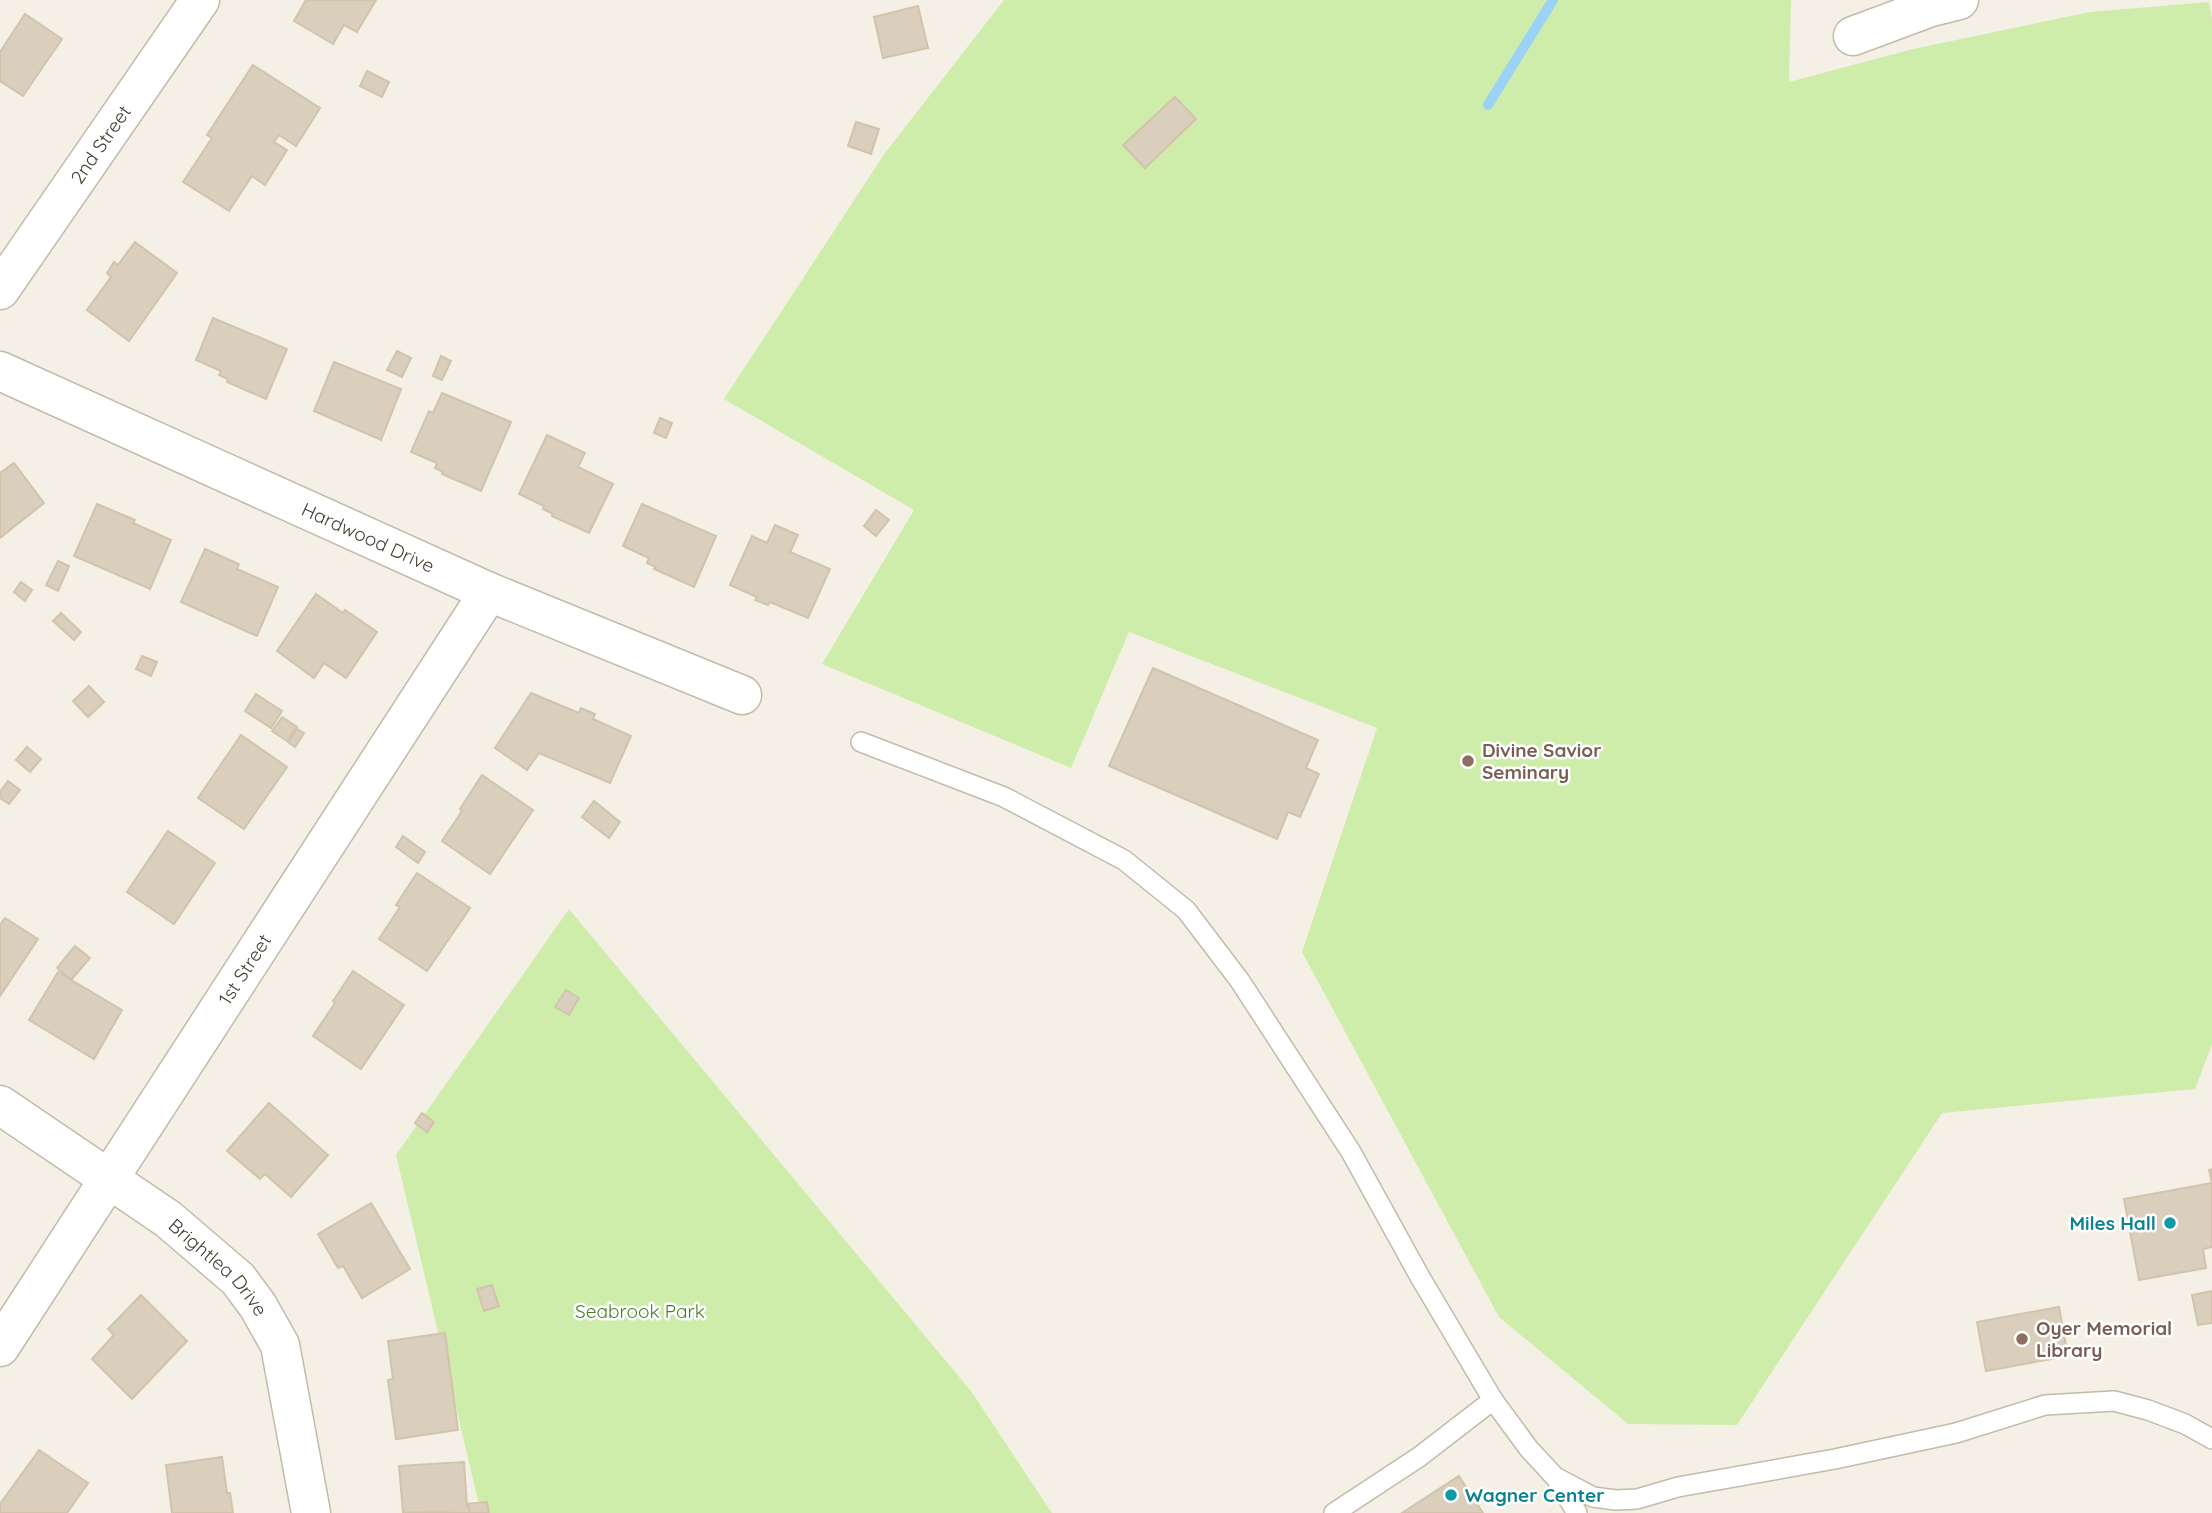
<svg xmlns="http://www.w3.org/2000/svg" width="2212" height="1513" viewBox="0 0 2212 1513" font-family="Quicksand,sans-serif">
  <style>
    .green { fill: #cfedaa }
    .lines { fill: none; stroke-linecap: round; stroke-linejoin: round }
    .stream { stroke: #9bd2f7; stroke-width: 10 }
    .building { fill: #dacebd; stroke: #d2c3ac; stroke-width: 2 }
    .service-casing { stroke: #c4baaa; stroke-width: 22 }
    .minor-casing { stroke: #c4baaa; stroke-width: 41 }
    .service { stroke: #fff; stroke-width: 19 }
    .minor { stroke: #fff; stroke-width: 38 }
    .education-dot { fill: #8d6e63; stroke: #fff; stroke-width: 2.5 }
    .culture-dot { fill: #0f9aa8; stroke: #fff; stroke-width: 2.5 }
    .labels { text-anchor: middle; stroke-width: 5; stroke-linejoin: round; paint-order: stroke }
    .street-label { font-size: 19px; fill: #474034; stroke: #fff }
    .education-label { font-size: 19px; font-weight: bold; fill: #785e54; stroke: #fff; text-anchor: start }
    .culture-label { font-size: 19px; font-weight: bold; fill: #0d838f; stroke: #fff; text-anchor: end }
    .park-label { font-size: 19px; fill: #467f22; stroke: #fff }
  </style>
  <rect width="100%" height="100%" fill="#f4f0e5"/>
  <g class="green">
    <polygon points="1004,0 1791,0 1789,82 1913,49 2090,12 2209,2 2212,19 2212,1044 2195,1089 1942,1113 1737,1425 1628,1424 1499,1317 1302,952 1377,728 1129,632 1071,768 822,664 914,510 724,399 885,153"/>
    <polygon points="569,909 971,1391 1052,1513 481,1513 396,1155"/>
  </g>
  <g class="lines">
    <polyline class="stream" points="1488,105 1553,0"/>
  </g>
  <g class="building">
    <polygon points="306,0 376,0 357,32 344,25 333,44 294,21"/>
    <polygon points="918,6 928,48 883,58 874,17"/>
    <polygon points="25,14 62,39 23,96 0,81 0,52"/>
    <polygon points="253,65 320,108 296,146 279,135 274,142 287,150 265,185 252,176 229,211 183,182 212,138 207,135"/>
    <polygon points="367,71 389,82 382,97 360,86"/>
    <polygon points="1175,97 1196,119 1145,168 1123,145"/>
    <polygon points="856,122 879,129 871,154 848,146"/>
    <polygon points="135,242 177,273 129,341 87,310 111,277 107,273 114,262 118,265"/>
    <polygon points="213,318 287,349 266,399 227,382 228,379 219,375 221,371 196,360"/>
    <polygon points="397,351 411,358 402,377 387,370"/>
    <polygon points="441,356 451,361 442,380 433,376"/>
    <polygon points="334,362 401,389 381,440 314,411"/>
    <polygon points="442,393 511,422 481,491 442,474 443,472 435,468 437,463 411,452 429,411 433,413"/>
    <polygon points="660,418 672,423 666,438 654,433"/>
    <polygon points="547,435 585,453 578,467 613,484 589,533 552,516 553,514 543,509 544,506 519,494"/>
    <polygon points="14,463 44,503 0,538 0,473"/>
    <polygon points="97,504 135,520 133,523 171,540 150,589 74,556"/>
    <polygon points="642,504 716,536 694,587 654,569 656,567 647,563 649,558 623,546"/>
    <polygon points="876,510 889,520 876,536 864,526"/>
    <polygon points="775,525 798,535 790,552 830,569 808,618 770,602 768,605 755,600 757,597 730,585 752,536 767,543"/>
    <polygon points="205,549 239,564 237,569 278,587 257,636 181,602"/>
    <polygon points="58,561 69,566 58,591 46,585"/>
    <polygon points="21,582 32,590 25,601 14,592"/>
    <polygon points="316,594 343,613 345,610 377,632 346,678 324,663 314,678 277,651"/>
    <polygon points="61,613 81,632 74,640 53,621"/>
    <polygon points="142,656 157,662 151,676 136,669"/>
    <polygon points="1153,668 1318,740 1306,768 1319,774 1300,817 1288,812 1277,839 1109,766"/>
    <polygon points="89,686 104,702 88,717 73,701"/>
    <polygon points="531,693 579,713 581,708 595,714 593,719 631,736 610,783 539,753 527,770 495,748"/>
    <polygon points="256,694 282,711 271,728 245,711"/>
    <polygon points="282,717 297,727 287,741 272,731"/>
    <polygon points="297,729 304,733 295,747 288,742"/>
    <polygon points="241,735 287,767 244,829 198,798"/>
    <polygon points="27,747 41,759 30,772 16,760"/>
    <polygon points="482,775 533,810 490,874 442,841 462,811 460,809"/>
    <polygon points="8,781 20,790 9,804 0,798 0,792"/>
    <polygon points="594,801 620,822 609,838 582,817"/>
    <polygon points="168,831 215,863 174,924 127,892"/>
    <polygon points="403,836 425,852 418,863 396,847"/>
    <polygon points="417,873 470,908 427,971 379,939 400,907 396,905"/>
    <polygon points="5,918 38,939 0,996 0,925"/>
    <polygon points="75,946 90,958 71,980 57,968"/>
    <polygon points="353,971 404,1005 361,1069 313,1036 335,1003 333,1001"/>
    <polygon points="58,972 122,1010 94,1059 29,1020"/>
    <polygon points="566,990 579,998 569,1015 555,1007"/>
    <polygon points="269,1103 328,1155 291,1197 265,1174 260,1179 227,1151"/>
    <polygon points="422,1113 434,1122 427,1132 415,1123"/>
    <polygon points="2212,1169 2212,1247 2203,1249 2206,1268 2139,1280 2124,1199 2212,1183 2209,1170"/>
    <polygon points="371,1203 410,1269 362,1298 343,1266 338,1268 318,1234"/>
    <polygon points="492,1285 499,1306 484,1311 477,1289"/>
    <polygon points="2212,1291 2212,1323 2198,1325 2192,1295"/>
    <polygon points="141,1295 187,1341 132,1399 92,1359 114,1335 108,1329"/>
    <polygon points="2059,1307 2068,1356 1986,1371 1977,1322"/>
    <polygon points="445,1333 458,1430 396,1439 388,1380 393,1379 388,1341"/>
    <polygon points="39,1450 88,1483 67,1513 0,1513 0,1504"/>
    <polygon points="222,1457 227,1493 230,1493 233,1513 172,1513 166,1465"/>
    <polygon points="464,1462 467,1506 469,1506 470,1513 403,1512 399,1466"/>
    <polygon points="1459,1476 1483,1513 1402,1513"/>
    <polygon points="487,1502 489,1513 470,1513 469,1506 467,1506 467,1504"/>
  </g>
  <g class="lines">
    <defs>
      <g id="service">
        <polyline points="861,742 1004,797 1124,860 1186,910 1240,981 1351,1152 1420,1277 1493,1400 1529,1449 1555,1477 1593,1497 1616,1500 1637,1499 1678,1487 1835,1459 1956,1433 2045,1405 2114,1401 2148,1410 2185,1424 2212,1439"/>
        <polyline points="1556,1478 1577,1513"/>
        <polyline points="1334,1513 1419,1457 1493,1400"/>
      </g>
      <g id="minor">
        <polyline points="1853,36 1931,7 1959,0"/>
        <path id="s1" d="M 0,290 L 200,0"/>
        <path id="s2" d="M 0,371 L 489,592 L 742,695"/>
        <path id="s3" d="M 0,1105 L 168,1219 L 238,1279 L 258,1306 L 280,1345 L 311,1513"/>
        <path id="s4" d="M 0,1347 L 489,592"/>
      </g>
    </defs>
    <use href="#service" class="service-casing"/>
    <use href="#minor" class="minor-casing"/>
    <use href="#service" class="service"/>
    <use href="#minor" class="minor"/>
  </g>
  <g class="education-dot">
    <circle cx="1468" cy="761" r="7"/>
    <circle cx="2022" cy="1339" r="7"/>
  </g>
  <g class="culture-dot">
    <circle cx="2170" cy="1223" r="7"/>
    <circle cx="1451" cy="1495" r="7"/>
  </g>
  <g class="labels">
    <g class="street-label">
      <text dy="7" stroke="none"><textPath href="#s1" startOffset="177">2nd Street</textPath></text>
      <text dy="7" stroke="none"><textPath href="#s2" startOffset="404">Hardwood Drive</textPath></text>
      <text dy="7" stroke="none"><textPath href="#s4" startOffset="450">1st Street</textPath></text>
      <text dy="7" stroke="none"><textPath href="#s3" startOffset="273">Brightlea Drive</textPath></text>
    </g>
    <g class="education-label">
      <text x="1482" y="757">Divine Savior<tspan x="1482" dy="22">Seminary</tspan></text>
      <text x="2036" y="1335">Oyer Memorial<tspan x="2036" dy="22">Library</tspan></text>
    </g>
    <g class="culture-label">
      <text x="2156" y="1230">Miles Hall</text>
      <text x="1465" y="1502" text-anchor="start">Wagner Center</text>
    </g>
    <g class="park-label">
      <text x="640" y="1318">Seabrook Park</text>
    </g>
  </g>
</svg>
